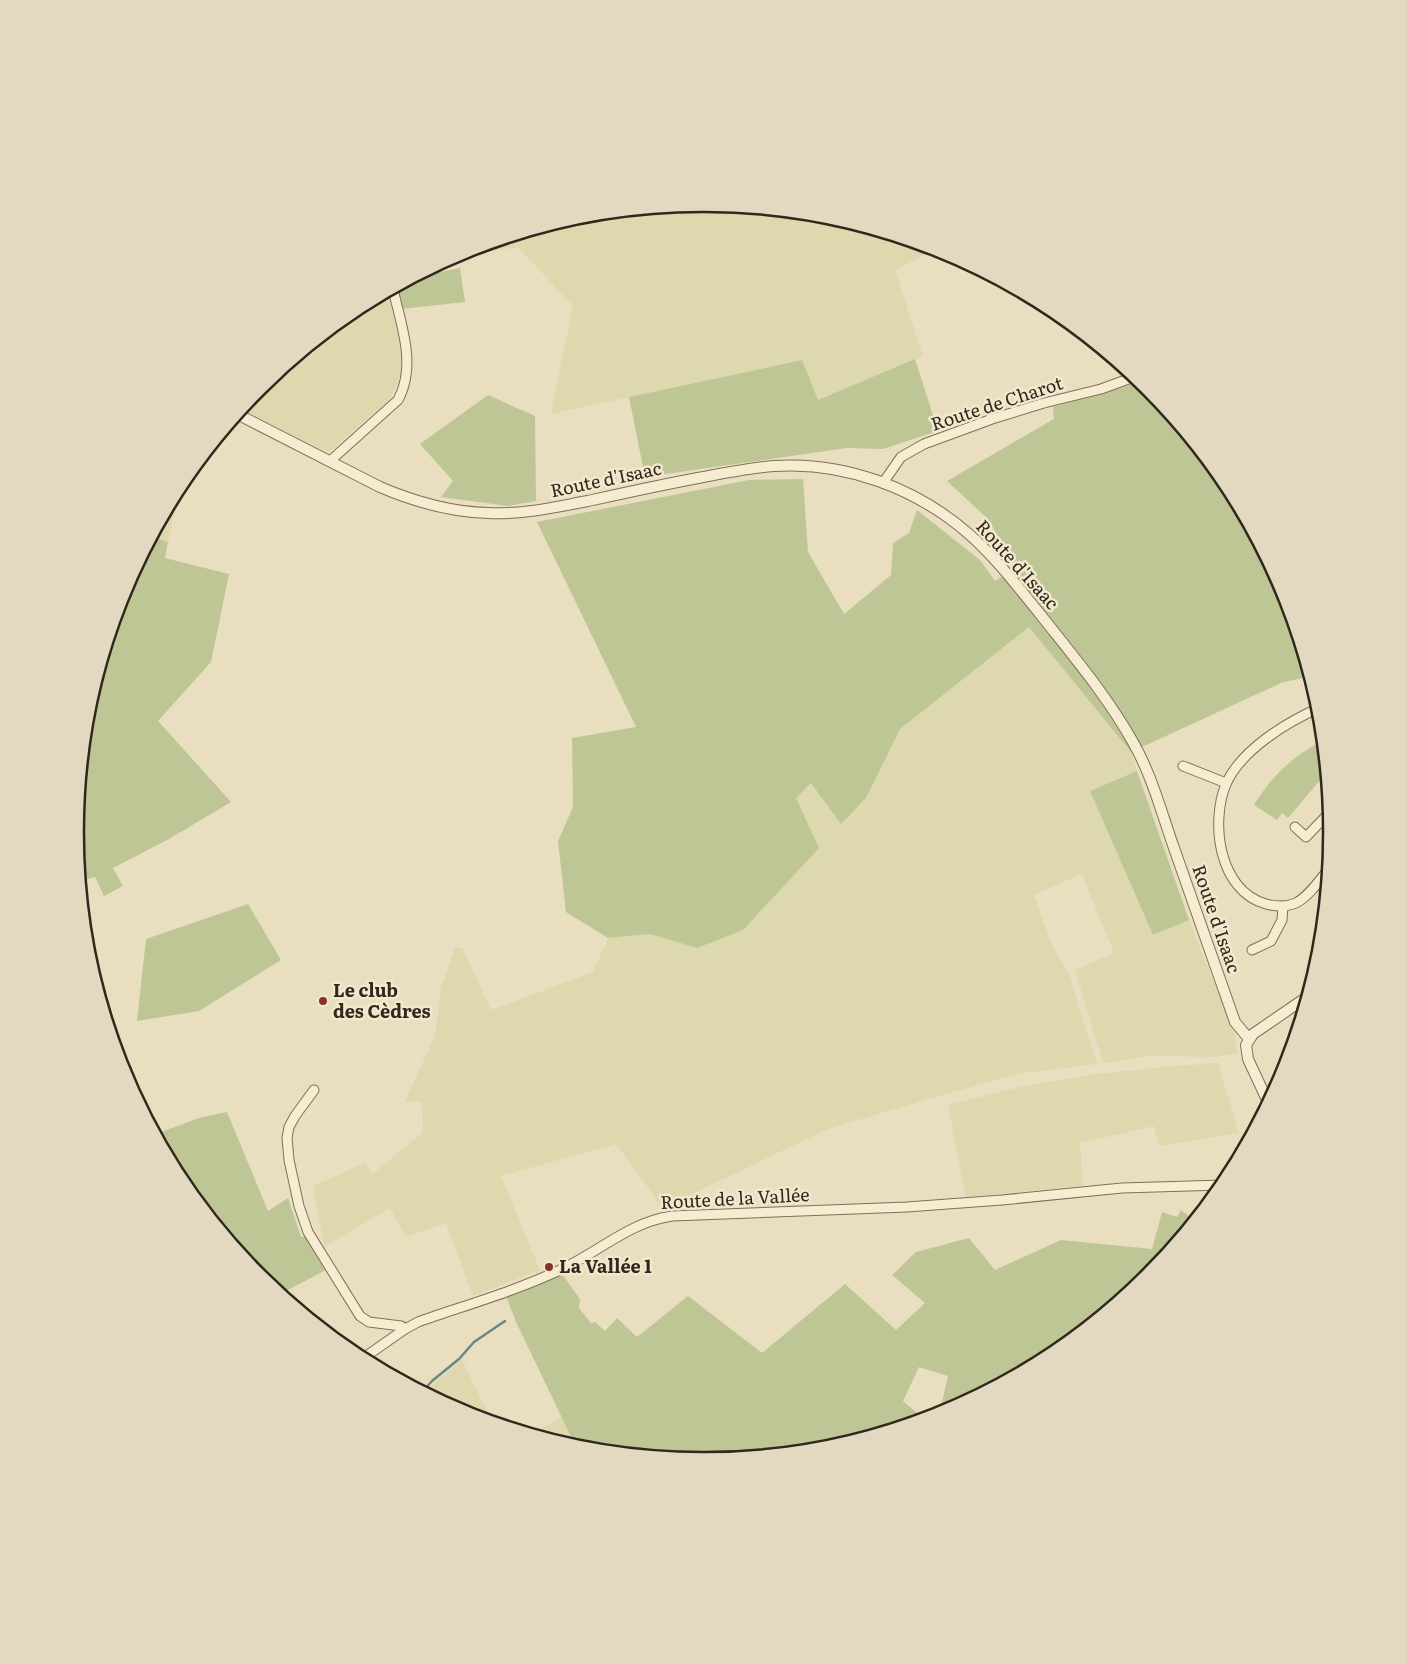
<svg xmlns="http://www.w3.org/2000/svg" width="1407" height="1664" viewBox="0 0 1407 1664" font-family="Literata,serif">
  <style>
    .farmland { fill: #ded8ae }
    .green { fill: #bfc695 }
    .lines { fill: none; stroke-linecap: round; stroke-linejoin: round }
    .stream { stroke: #6a8882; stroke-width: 2.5 }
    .minor-casing { stroke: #816f59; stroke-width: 11 }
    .tertiary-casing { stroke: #816f59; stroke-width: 12 }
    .minor { stroke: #f5ecd2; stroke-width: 9 }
    .tertiary { stroke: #f5ecd2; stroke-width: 10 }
    .poi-dot { fill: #8a302e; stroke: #f2e8ce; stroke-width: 2 }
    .labels { text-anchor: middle; stroke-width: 5; stroke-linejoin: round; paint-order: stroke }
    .street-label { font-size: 18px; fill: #31271c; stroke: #f2e8ce }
    .poi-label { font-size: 18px; font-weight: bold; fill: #31271c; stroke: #f2e8ce; text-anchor: start }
    .rim { fill: none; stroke: #31271c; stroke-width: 2.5 }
  </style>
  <rect width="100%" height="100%" fill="#e9debf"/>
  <g class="farmland">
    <polygon points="704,204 826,216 936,249 895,270 923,356 818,400 801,360 551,414 573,306 518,247 458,257 457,254 581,216"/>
    <polygon points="388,292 403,355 401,373 397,384 389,400 325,455 242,409 259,387 355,309"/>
    <polygon points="181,482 168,542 152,537 181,483"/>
    <polygon points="1029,627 1131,752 1137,771 1090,791 1153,935 1189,920 1234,1032 1238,1053 1216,1057 1151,1056 1103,1063 1075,970 1114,953 1082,874 1034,895 1050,941 1069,974 1097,1064 1023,1073 949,1093 828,1129 663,1208 616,1144 501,1176 540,1270 473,1296 446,1223 406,1237 390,1208 324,1247 313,1186 365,1163 373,1174 423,1132 422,1102 405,1101 435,1036 441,988 455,948 462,948 491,1010 593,972 608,938 650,934 697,948 795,798 811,783 842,823 866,798 900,729"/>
    <polygon points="1218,1063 1239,1133 1159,1146 1154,1126 1080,1143 1083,1186 966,1197 948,1105 1020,1087 1098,1074 1163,1067"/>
    <polygon points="462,1360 492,1421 463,1413 424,1392"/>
    <polygon points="562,1417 576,1447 532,1434"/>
  </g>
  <g class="green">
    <polygon points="439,264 440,272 460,268 465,302 401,309 396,287"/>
    <polygon points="915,359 938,431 883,449 847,448 645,477 629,397 802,360 818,400"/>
    <polygon points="1141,382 1148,388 1226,483 1283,589 1276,594 1290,634 1303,654 1310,676 1281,683 1131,752 1029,627 900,729 866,798 841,824 811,783 796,798 819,848 743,930 697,948 650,934 608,938 566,912 558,841 573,807 572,738 636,727 537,522 749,480 803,479 808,552 844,614 891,575 893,543 909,533 917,510 980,560 995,581 1016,567 988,519 947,481 1054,419 1053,407"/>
    <polygon points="488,395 535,416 536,501 508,506 441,497 453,481 420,444"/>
    <polygon points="152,537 168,542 165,558 229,574 211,662 158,721 231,802 169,839 113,868 123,886 104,896 95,877 80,881 75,832 87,709 123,591"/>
    <path d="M 1323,741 L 1326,773 L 1288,818 L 1282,813 L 1277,820 L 1254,805 C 1270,778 1294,754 1323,741 Z"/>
    <polygon points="1137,771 1189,920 1153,935 1090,791"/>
    <polygon points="248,904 281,960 199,1011 137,1021 146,939"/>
    <polygon points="227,1112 268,1211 288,1198 301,1237 306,1237 326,1270 282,1293 283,1296 259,1276 181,1181 156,1134 199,1118"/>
    <polygon points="1181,1210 1194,1220 1148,1277 1052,1355 950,1410 941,1406 948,1376 919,1367 903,1401 924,1419 826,1448 703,1460 576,1447 516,1322 506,1296 562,1274 580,1299 579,1308 591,1323 595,1322 605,1331 617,1318 637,1337 688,1296 762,1353 845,1284 896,1330 925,1303 892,1275 916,1252 969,1238 995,1270 1061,1240 1152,1249 1162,1212 1177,1217"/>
  </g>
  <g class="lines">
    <polyline class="stream" points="423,1391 432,1381 459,1359 474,1342 505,1321"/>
    <defs>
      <g id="minor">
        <path d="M 330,461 L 398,400 C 417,365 401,325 393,289"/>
        <polyline points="883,483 901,457 924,444 992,419 1044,403 1101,389 1134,377"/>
        <path d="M 1319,708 C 1287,722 1241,750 1226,784 C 1210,823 1219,891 1266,904 C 1277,907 1286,907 1296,903 C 1309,896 1319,881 1328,870"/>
        <polyline points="1183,766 1226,783"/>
        <polyline points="1295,827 1306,837 1330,812"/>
        <polyline points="1252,950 1271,941 1282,920 1283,907"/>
        <polyline points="314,1090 295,1116 289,1127 287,1138 289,1160 299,1206 308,1232 360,1316 369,1322 401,1326 405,1329"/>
        <path d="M 362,1359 L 405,1329 L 418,1322 C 466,1305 516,1291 562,1269 C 600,1251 630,1222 672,1216 L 907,1207 L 1002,1200 L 1122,1188 L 1223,1185"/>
      </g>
      <g id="tertiary">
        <path d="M 237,414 L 380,487 C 415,502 450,512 488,513 C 522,515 555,507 588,501 C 624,493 661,485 698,478 C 723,473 748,468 774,466 C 844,461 917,488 970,535 C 996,558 1018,587 1040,614 C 1073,656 1108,697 1134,744 C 1152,776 1162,814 1174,848 C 1194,906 1215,964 1235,1022 L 1249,1039"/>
        <polyline points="1268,1102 1248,1059 1246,1045 1253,1034 1307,997"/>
      </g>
    </defs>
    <use href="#minor" class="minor-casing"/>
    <use href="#tertiary" class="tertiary-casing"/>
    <use href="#minor" class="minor"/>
    <use href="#tertiary" class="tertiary"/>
  </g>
  <g class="poi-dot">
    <circle cx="323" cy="1001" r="5"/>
    <circle cx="549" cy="1267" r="5"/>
  </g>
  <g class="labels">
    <g class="street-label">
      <text transform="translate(997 404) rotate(-18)" y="6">Route de Charot</text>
      <text transform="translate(606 480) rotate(-12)" y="6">Route d'Isaac</text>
      <text transform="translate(1017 565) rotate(48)" y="6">Route d'Isaac</text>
      <text transform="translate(1216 919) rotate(71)" y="6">Route d'Isaac</text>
      <text transform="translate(735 1199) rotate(-3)" y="6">Route de la Vallée</text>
    </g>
    <g class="poi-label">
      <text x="333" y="997">Le club<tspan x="333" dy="21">des Cèdres</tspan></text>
      <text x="559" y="1273">La Vallée 1</text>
    </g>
  </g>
  <path d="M0 0H1407V1664H0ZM703 212H704A619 619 0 0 1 1323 831V833A619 619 0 0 1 704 1452H703A619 619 0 0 1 84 833V831A619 619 0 0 1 703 212Z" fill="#e3d9c0" fill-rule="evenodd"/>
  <path class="rim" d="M703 212H704A619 619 0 0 1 1323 831V833A619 619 0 0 1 704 1452H703A619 619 0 0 1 84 833V831A619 619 0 0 1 703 212Z"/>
</svg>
